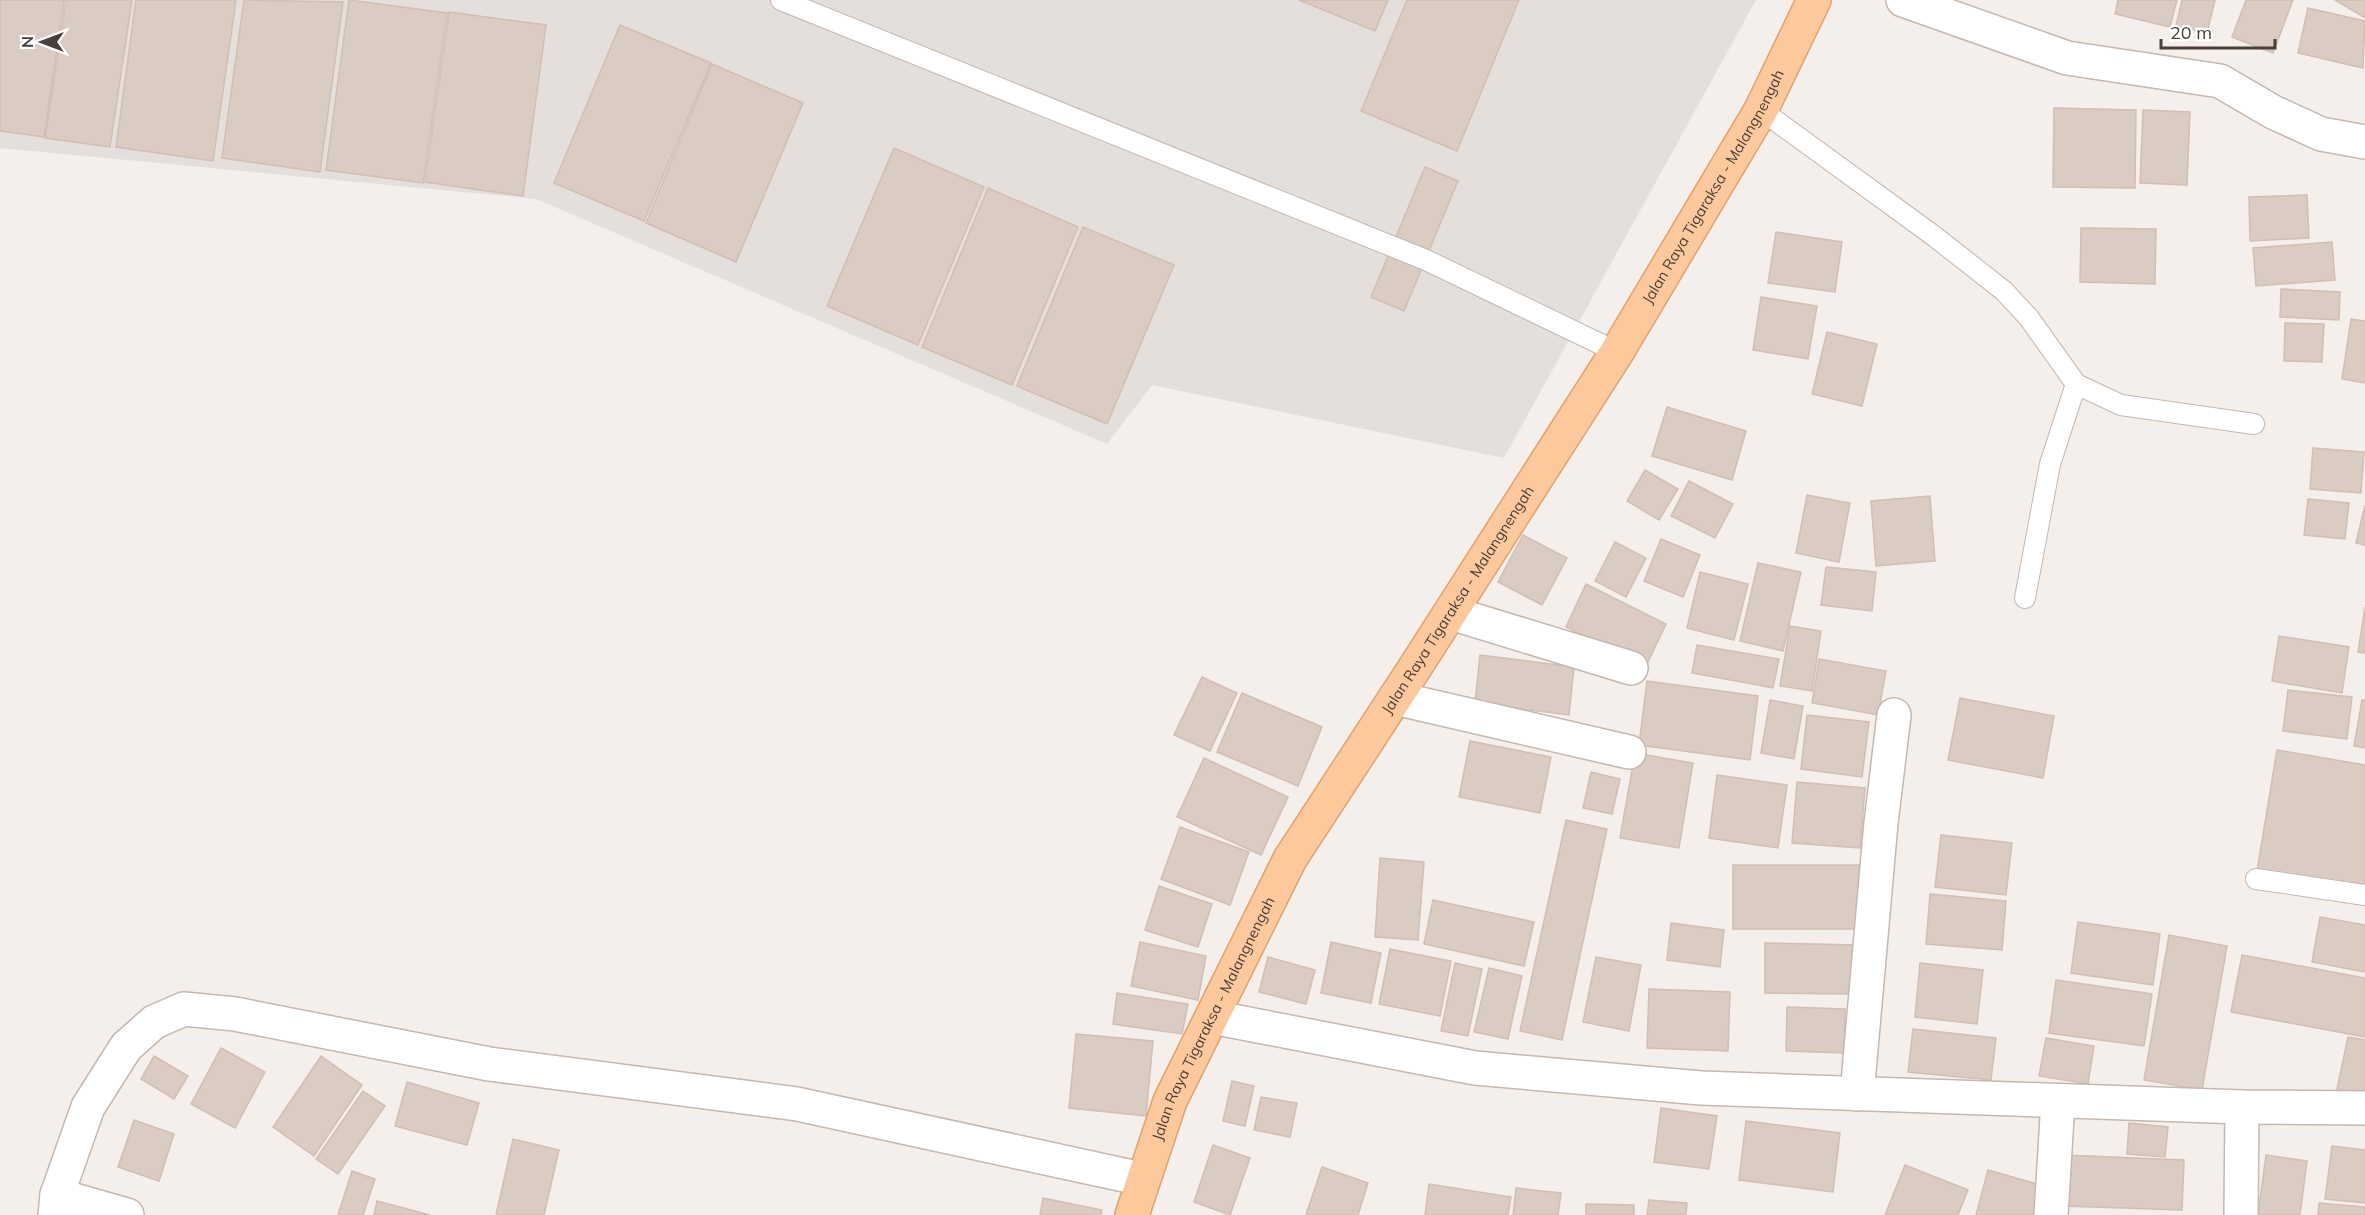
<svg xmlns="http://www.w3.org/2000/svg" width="2365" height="1215" viewBox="0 0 2365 1215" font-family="Mulish,sans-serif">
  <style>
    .industrial { fill: #e5dfdc }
    .building { fill: #dacbc3; stroke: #d2beb3; stroke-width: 1.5 }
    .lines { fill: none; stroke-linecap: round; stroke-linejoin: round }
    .service-casing { stroke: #c4b8b0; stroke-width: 22 }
    .minor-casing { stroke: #c4b8b0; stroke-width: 36 }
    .primary-casing { stroke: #e3a06b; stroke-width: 36 }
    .service { stroke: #fff; stroke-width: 20 }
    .minor { stroke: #fff; stroke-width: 33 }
    .primary { stroke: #fdc99c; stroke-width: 33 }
    .labels { text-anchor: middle; stroke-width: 4.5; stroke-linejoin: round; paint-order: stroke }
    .street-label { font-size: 15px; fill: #4a3f39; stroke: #fff }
  </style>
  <rect width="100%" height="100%" fill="#f5efeb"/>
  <polygon class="industrial" points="0,0 1756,0 1504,458 1152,385 1107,444 536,199 0,148"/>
  <g class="building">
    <polygon points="0,0 64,0 44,137 0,131"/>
    <polygon points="66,0 132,0 110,147 45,138"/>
    <polygon points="136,0 236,0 213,161 116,147"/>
    <polygon points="244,0 343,2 320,172 222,158"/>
    <polygon points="349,0 447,13 423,183 326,170"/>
    <polygon points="1299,0 1388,0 1375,31"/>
    <polygon points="1407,0 1519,0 1457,151 1361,111"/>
    <polygon points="2118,0 2177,0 2170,27 2115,14"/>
    <polygon points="2182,0 2215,0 2207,33 2176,26"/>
    <polygon points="2246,0 2293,0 2273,53 2232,37"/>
    <polygon points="2335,0 2365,0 2365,18"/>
    <polygon points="2308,8 2365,21 2363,68 2298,53"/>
    <polygon points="449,12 546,25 523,196 425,182"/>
    <polygon points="620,25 711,63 644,221 554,183"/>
    <polygon points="712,64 803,103 736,262 646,223"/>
    <polygon points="2054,108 2136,110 2135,188 2053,187"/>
    <polygon points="2143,110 2190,112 2187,185 2140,183"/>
    <polygon points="894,148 984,187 918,345 827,306"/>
    <polygon points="1425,167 1458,181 1404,311 1371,297"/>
    <polygon points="988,188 1078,227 1012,385 922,347"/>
    <polygon points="2307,195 2309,238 2250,241 2249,197"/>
    <polygon points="1083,227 1174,265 1107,424 1017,386"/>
    <polygon points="2081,228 2156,229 2155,284 2080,282"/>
    <polygon points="1776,232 1842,242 1835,292 1768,283"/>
    <polygon points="2332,242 2335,280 2256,286 2253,248"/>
    <polygon points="2281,289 2340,292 2339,320 2280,317"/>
    <polygon points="1761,297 1817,306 1808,359 1753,350"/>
    <polygon points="2351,319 2365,321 2365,383 2342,379"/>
    <polygon points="2285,323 2324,324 2322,362 2284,361"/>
    <polygon points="1827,332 1877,344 1862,406 1812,394"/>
    <polygon points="1667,407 1746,431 1732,480 1652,456"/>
    <polygon points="2313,448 2364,452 2361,493 2310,489"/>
    <polygon points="1645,470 1678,489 1659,520 1627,501"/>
    <polygon points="1689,481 1733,504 1715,538 1671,516"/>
    <polygon points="1807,495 1850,503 1839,562 1796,553"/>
    <polygon points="1930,496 1935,561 1876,566 1871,501"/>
    <polygon points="2308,499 2349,503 2345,539 2304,535"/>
    <polygon points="2365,505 2365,545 2356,543"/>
    <polygon points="1523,535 1567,558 1542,605 1498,582"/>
    <polygon points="1661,539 1700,555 1683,597 1644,581"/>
    <polygon points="1615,542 1646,558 1626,597 1595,581"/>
    <polygon points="1758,563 1801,572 1783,651 1740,641"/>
    <polygon points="1826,567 1876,572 1872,611 1821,605"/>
    <polygon points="1700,572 1748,584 1734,640 1687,628"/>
    <polygon points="1586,584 1666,624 1646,666 1566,627"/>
    <polygon points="2365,607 2365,653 2358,652"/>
    <polygon points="1790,626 1821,631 1812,691 1780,686"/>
    <polygon points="2279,636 2349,647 2342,693 2272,681"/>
    <polygon points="1697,645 1779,659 1773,688 1692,673"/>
    <polygon points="1480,655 1574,667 1569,715 1475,703"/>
    <polygon points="1819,659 1886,671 1878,715 1812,703"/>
    <polygon points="1202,677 1237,693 1210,751 1174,735"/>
    <polygon points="1647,681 1758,696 1750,760 1639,745"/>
    <polygon points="2288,690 2352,697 2347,739 2283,731"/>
    <polygon points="1242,693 1322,727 1298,786 1217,752"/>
    <polygon points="1960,698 2054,716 2043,778 1948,760"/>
    <polygon points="1770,700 1803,706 1794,759 1761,753"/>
    <polygon points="2362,700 2365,700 2365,748 2354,746"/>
    <polygon points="1807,715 1869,722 1862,777 1801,769"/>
    <polygon points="1470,741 1551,757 1540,813 1459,797"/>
    <polygon points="2277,750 2365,765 2365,889 2257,871"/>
    <polygon points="1635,753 1693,763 1679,848 1620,838"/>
    <polygon points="1204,758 1288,797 1261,855 1177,817"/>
    <polygon points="1591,772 1620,779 1612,814 1583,808"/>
    <polygon points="1717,775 1787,785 1778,848 1709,838"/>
    <polygon points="1797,782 1865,788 1860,848 1792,843"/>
    <polygon points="1566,820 1607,829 1562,1040 1520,1031"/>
    <polygon points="1180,827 1249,852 1230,905 1161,879"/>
    <polygon points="1941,835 2012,843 2006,895 1935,887"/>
    <polygon points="1380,858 1424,862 1418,940 1375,937"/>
    <rect x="1733" y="865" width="126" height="64"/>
    <polygon points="1159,886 1212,904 1198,947 1145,930"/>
    <polygon points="1930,894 2006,901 2002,950 1926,944"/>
    <polygon points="1433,900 1534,922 1524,966 1424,944"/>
    <polygon points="2320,917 2365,925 2365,972 2312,962"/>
    <polygon points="2078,922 2160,934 2153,985 2071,973"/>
    <polygon points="1671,923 1724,930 1720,967 1667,960"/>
    <polygon points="2169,935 2227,946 2202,1090 2144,1080"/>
    <polygon points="1140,942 1206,956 1198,1000 1131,986"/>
    <polygon points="1331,942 1381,953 1371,1003 1321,993"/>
    <polygon points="1765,943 1859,945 1858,994 1765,993"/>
    <polygon points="1390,949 1451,961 1440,1016 1379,1004"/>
    <polygon points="2242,955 2365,978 2365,1037 2231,1012"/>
    <polygon points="1268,957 1315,970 1306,1004 1259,992"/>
    <polygon points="1596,957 1641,965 1629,1031 1583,1022"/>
    <polygon points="1455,963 1482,969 1468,1036 1441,1031"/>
    <polygon points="1920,963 1983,970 1977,1024 1915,1017"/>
    <polygon points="1489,968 1522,976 1508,1039 1474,1032"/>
    <polygon points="2056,980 2152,994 2144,1046 2049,1033"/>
    <polygon points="1649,989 1730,992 1728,1051 1647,1048"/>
    <polygon points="1117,993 1188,1004 1182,1034 1113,1024"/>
    <polygon points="1787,1007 1845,1009 1845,1053 1786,1051"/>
    <polygon points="1913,1029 1996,1038 1991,1080 1908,1072"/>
    <polygon points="1076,1034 1153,1041 1146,1116 1069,1108"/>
    <polygon points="2348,1037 2365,1040 2365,1095 2337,1089"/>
    <polygon points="2046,1038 2094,1046 2088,1084 2039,1076"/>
    <polygon points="221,1048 265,1072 235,1128 191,1104"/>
    <polygon points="154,1056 188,1076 174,1099 141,1079"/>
    <polygon points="321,1056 362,1085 314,1156 273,1127"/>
    <polygon points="1232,1081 1254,1086 1245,1126 1223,1121"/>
    <polygon points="407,1082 479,1103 467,1145 395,1126"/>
    <polygon points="363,1091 385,1106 338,1174 316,1159"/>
    <polygon points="1261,1097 1297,1103 1290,1137 1254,1130"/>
    <polygon points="1661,1108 1717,1116 1709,1169 1654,1162"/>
    <polygon points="134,1120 174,1134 159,1181 118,1167"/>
    <polygon points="1746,1121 1840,1133 1833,1192 1739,1180"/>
    <polygon points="2129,1123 2168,1127 2165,1157 2127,1154"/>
    <polygon points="513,1139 559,1150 544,1215 496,1215"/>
    <polygon points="1213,1145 1250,1158 1230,1215 1194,1202"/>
    <polygon points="2332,1146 2365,1150 2365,1203 2325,1199"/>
    <polygon points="2064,1155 2184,1160 2182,1210 2063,1206"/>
    <polygon points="2266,1155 2307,1161 2300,1215 2258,1215"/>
    <polygon points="1905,1165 1968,1190 1958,1215 1885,1215"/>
    <polygon points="1322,1167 1368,1183 1358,1215 1306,1215"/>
    <polygon points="1988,1170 2044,1186 2036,1215 1976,1215"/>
    <polygon points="352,1171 375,1179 363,1215 338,1215"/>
    <polygon points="1429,1184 1511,1197 1508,1215 1425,1215"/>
    <polygon points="1516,1188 1561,1193 1558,1215 1513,1215"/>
    <polygon points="1043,1198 1102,1210 1101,1215 1040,1215"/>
    <polygon points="1649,1200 1687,1203 1686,1215 1647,1215"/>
    <polygon points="377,1201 430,1215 374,1215"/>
    <polygon points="2319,1203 2365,1207 2365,1215 2318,1215"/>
    <polygon points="1586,1204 1634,1205 1634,1215 1586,1215"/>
  </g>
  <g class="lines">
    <defs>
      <g id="service">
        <polyline points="781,0 1426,260 1617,352"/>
        <polyline points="1761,110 1934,236 2004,291 2029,318 2076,384 2121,405 2254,424"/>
        <polyline points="2025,598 2050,464 2076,384"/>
        <polyline points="2256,879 2365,895"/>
      </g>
      <g id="minor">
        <polyline points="1903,0 2067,58 2220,81 2273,112 2321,134 2365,142"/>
        <polyline points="1451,613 1631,668"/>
        <polyline points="1395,698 1629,752"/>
        <polyline points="1212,1017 1475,1068 1701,1088 2242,1107 2365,1108"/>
        <polyline points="1857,1094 1881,823 1894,715"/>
        <polyline points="57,1195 127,1215"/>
        <polyline points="55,1215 57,1195 88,1107 126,1047 154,1022 184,1009 235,1014 489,1064 797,1104 1142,1179"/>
        <polyline points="2051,1215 2058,1101"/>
        <polyline points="2241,1215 2242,1107"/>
      </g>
      <g id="primary">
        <path id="s1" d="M 1132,1215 L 1170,1101 L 1290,859 L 1414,669 L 1617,352 L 1761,110 L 1814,0"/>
      </g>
    </defs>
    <use href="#service" class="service-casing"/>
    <use href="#minor" class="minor-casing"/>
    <use href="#primary" class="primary-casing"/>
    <use href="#service" class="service"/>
    <use href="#minor" class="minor"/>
    <use href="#primary" class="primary"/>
  </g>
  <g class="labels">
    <g class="street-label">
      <text dy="5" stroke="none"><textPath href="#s1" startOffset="1185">Jalan Raya Tigaraksa - Malangnengah</textPath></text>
      <text dy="5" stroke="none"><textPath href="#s1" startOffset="699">Jalan Raya Tigaraksa - Malangnengah</textPath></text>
      <text dy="5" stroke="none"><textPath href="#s1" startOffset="213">Jalan Raya Tigaraksa - Malangnengah</textPath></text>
    </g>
  </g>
  <g transform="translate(42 42) rotate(270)" stroke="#ffffff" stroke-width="4.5" paint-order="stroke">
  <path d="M0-4.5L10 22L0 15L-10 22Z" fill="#4a3f39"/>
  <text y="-9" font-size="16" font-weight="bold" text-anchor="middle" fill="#4a3f39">N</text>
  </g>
  <path d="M2161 39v9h114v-9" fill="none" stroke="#4a3f39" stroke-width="3"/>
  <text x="2170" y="39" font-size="18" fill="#4a3f39" stroke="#ffffff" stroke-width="4.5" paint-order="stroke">20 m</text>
</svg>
